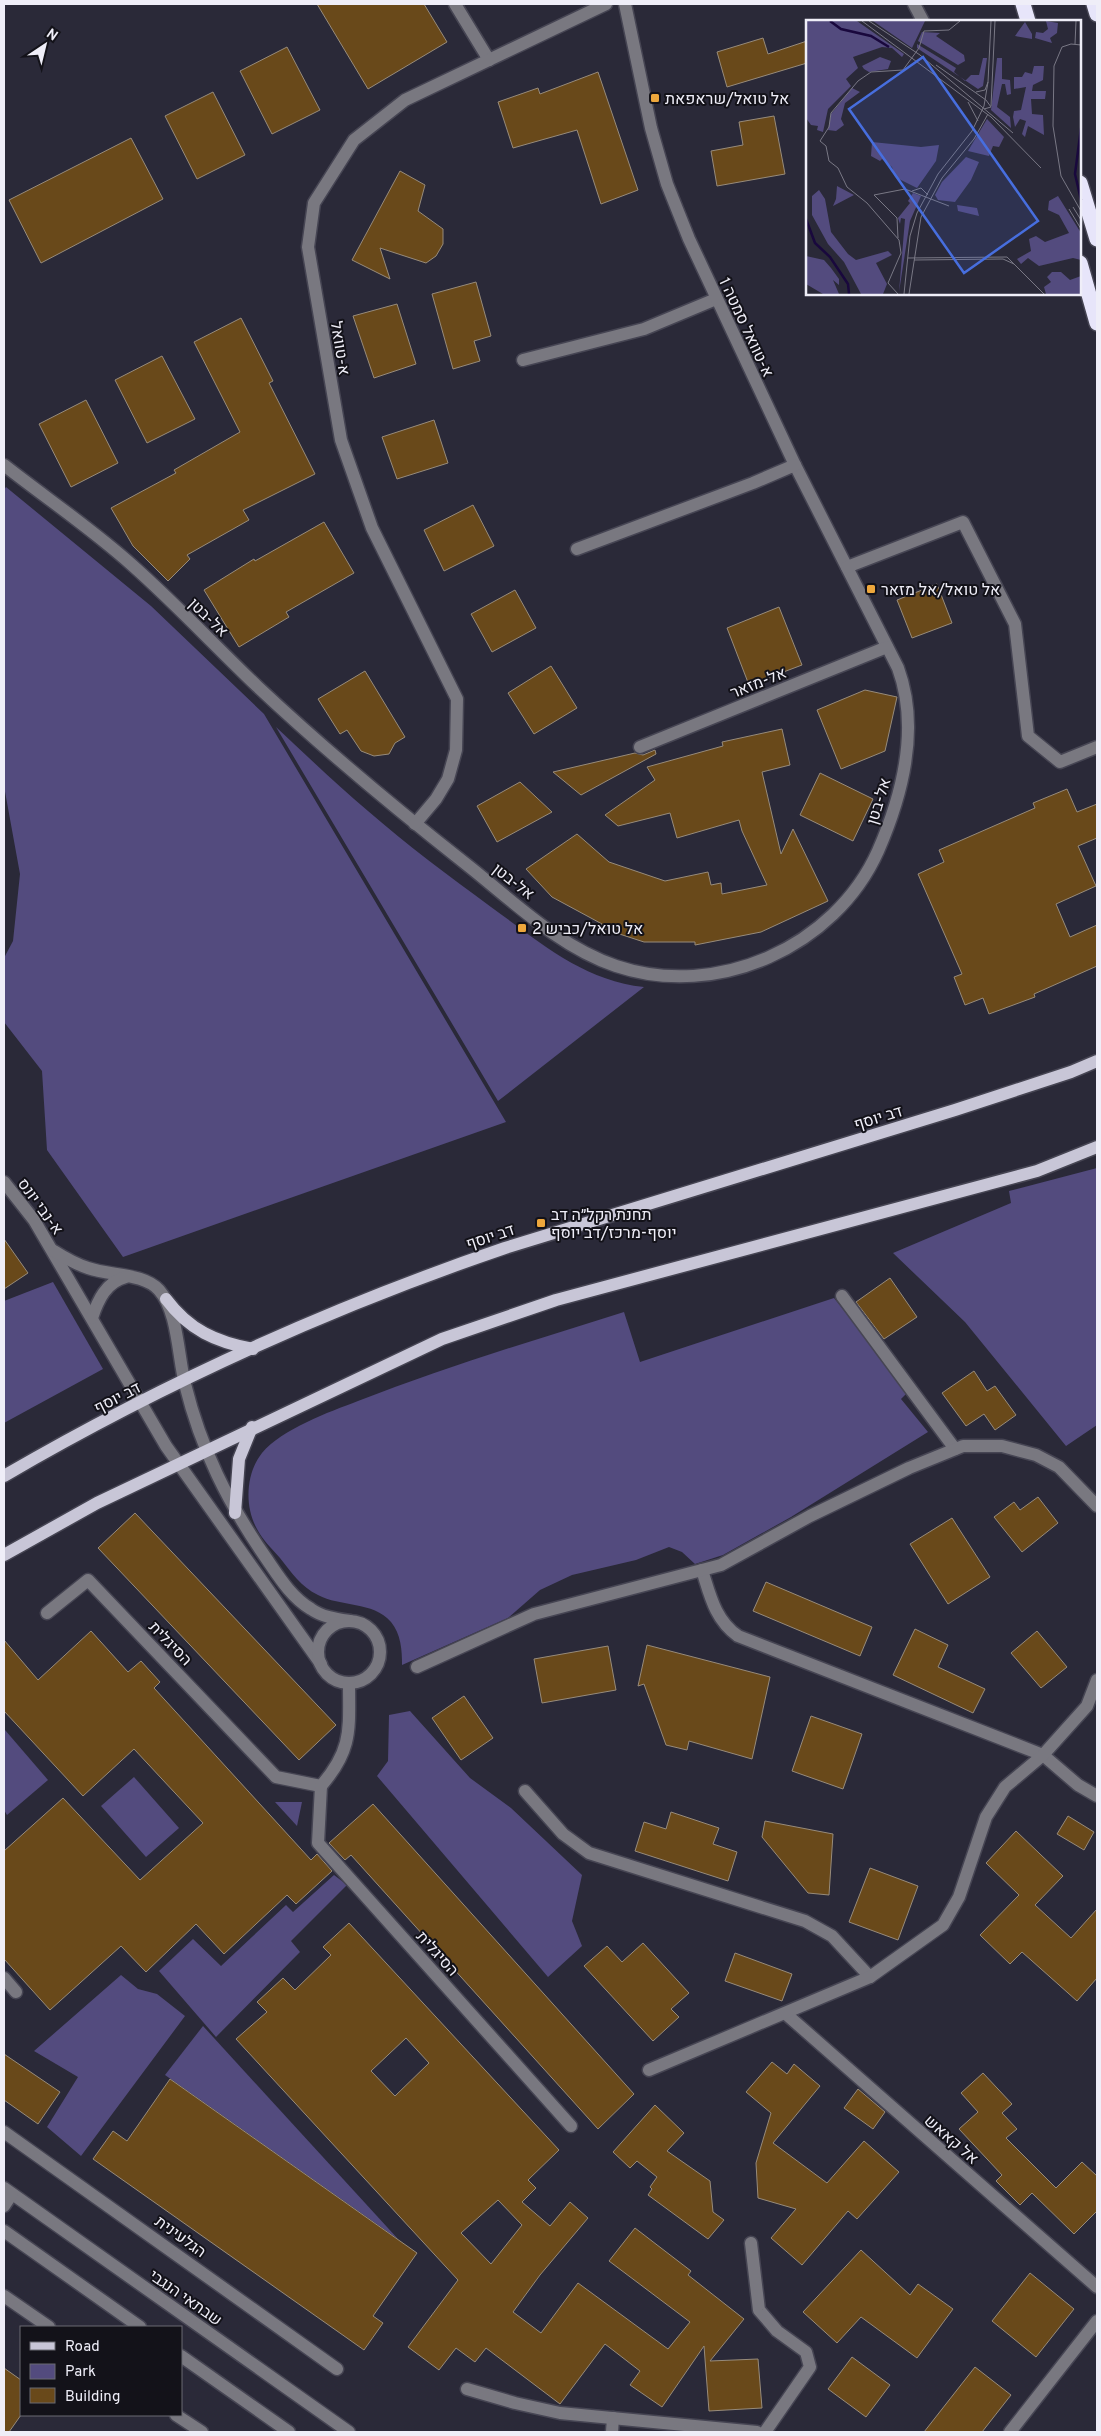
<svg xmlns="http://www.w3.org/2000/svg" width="1101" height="2436" viewBox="0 0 1101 2436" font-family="Overpass,Heebo,sans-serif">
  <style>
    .green { fill: #534b7e }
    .building { fill: #69491a; stroke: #978b7b; fill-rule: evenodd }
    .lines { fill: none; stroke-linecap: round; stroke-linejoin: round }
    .minor-casing { stroke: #464553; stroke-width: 15 }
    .major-casing { stroke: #464553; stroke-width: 15 }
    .highway-casing { stroke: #464553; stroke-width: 18 }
    .minor { stroke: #797880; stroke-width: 12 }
    .major { stroke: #c8c6d7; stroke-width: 12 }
    .highway { stroke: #e7e5fa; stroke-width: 15 }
    .poi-dot { fill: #eea73c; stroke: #131219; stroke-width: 2 }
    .labels { text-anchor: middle; stroke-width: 4; stroke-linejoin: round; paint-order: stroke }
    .poi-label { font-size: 16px; fill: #efeef8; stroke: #131219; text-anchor: start }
    .street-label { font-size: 16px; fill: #efeef8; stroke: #131219 }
    .inset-river { fill: none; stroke: #19083d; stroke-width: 2.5 }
    .inset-road { fill: none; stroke: #797885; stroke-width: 1 }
    .view { fill: #476ede; fill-opacity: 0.15; stroke: #476ede; stroke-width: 2.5 }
    .inset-edge { fill: none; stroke: #efeef8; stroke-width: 2.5 }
  </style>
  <rect width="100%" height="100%" fill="#2a2938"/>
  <g class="green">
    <polygon points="6,487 151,606 264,714 506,1122 123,1257 47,1150 42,1071 4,1022 4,958 13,941 20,874 4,786 4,490"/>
    <path d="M 276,727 C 306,755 336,784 368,811 C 407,845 449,876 491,907 C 540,942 582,980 644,987 L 498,1101 Z"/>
    <polygon points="1097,1168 1097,1425 1066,1446 965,1322 893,1253 1011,1203 1009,1191"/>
    <polygon points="53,1282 103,1369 4,1423 4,1301"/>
    <path d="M 834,1298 L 909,1391 L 901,1399 L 928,1432 L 791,1517 L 723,1555 L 695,1564 L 682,1552 L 669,1547 L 636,1560 L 572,1575 L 540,1590 L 508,1618 L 402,1665 C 402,1650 401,1634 391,1622 C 373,1601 340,1607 318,1595 C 301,1587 291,1572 280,1558 C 272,1549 262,1539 257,1529 C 244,1506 246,1473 262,1453 C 282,1429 329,1412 358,1401 C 445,1367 535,1340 624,1312 L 640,1362 Z"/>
    <polygon points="410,1711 470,1778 511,1808 582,1875 572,1921 582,1946 548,1977 377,1776 388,1761 389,1715"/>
    <polygon points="5,1730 48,1780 7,1815 4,1810"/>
    <polygon points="134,1777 179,1828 146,1857 101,1806"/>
    <polygon points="275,1802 302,1802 297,1826"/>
    <polygon points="334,1875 347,1885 291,1941 300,1952 216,2037 159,1971 193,1939 221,1966 286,1905 293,1912"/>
    <polygon points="121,1975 138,1989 157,1994 185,2016 81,2156 47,2127 78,2077 34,2051"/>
    <polygon points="203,2026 398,2239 165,2075"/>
  </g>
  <g class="building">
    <polygon points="317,4 424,4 447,42 368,89"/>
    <polygon points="763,38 768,54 807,41 807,63 727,87 717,52"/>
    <polygon points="287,47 320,110 272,134 240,71"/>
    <polygon points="598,72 638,190 601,204 577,130 513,148 498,102 538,88 540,94"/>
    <polygon points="213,92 245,155 197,179 165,116"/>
    <polygon points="774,116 785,174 717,186 711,151 743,145 739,122"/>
    <polygon points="131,138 163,199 41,263 9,200"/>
    <polygon points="400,171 425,185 418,211 443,229 443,244 436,256 426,263 380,248 390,279 352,260"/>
    <polygon points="476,282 491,336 474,341 480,361 453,369 432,294"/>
    <polygon points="397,304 416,364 374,378 353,316"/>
    <polygon points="241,318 273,381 269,383 315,474 243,510 249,520 187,555 190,559 168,581 133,546 111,508 176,473 174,470 240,432 194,342"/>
    <polygon points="162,356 195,419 147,443 115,380"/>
    <polygon points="86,400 118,463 71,487 39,424"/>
    <polygon points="434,420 448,463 397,479 382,437"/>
    <polygon points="473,505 494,546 444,571 424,530"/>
    <polygon points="324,522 354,573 286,612 289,617 239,647 204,590 254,559 255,561"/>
    <polygon points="937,584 952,623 912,638 897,600"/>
    <polygon points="515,590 536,628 492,652 471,614"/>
    <polygon points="779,607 802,665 749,685 727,628"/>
    <polygon points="551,666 577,708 534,734 508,693"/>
    <polygon points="365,671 405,737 395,743 389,754 374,756 361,751 347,730 340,734 318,699"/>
    <polygon points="865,690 897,697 885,751 841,769 817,710"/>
    <polygon points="782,729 790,765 762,772 781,854 793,829 828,901 761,932 695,945 695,942 644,942 601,928 602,924 552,897 526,869 577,834 609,862 665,881 708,872 711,885 721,883 722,894 767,885 742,831 739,820 677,838 670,813 618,826 605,815 655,780 647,767 723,746 722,742"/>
    <polygon points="655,750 656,754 581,795 553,772 635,753 643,755"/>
    <polygon points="820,773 873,799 853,841 800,815"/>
    <polygon points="520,782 552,812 497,842 477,806"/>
    <polygon points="1067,789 1077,812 1097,804 1097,838 1078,846 1096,886 1056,904 1070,937 1097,925 1097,966 1034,994 1035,997 989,1014 983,998 965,1005 954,977 962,974 918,874 944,862 939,850 1035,808 1033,803"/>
    <polygon points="4,1239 28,1273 4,1289"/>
    <polygon points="890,1278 917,1317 884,1339 856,1302"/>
    <polygon points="974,1371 987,1391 995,1386 1016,1415 995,1430 984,1414 966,1426 942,1393"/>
    <polygon points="1038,1497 1058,1523 1022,1552 994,1517 1014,1502 1020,1510"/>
    <polygon points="135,1513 336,1725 299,1760 98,1548"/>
    <polygon points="952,1518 990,1577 948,1604 910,1544"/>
    <polygon points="766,1582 872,1627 860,1656 753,1611"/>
    <polygon points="915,1629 948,1645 938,1667 985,1689 973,1713 893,1675"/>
    <polygon points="91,1631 128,1672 141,1661 160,1682 154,1688 311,1860 317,1854 332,1871 296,1904 287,1895 224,1954 196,1924 146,1972 121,1946 50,2010 4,1959 4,1851 63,1798 140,1880 203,1823 134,1749 83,1796 4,1711 4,1640 38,1680"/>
    <polygon points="1037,1631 1067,1667 1041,1688 1011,1653"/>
    <polygon points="647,1645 770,1677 752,1759 689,1741 687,1750 666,1745 644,1684 638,1686"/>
    <polygon points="608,1646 616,1690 542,1703 534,1659"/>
    <polygon points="464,1696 493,1738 461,1760 432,1718"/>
    <polygon points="811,1716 862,1734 843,1789 792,1771"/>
    <polygon points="373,1804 634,2094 598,2129 351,1855 345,1860 329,1843"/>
    <polygon points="671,1812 719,1828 713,1844 737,1852 728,1881 635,1851 644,1822 666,1829"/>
    <polygon points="1068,1816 1094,1832 1084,1850 1057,1834"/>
    <polygon points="765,1821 833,1834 829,1895 808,1893 762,1837"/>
    <polygon points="1016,1831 1063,1876 1035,1905 1071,1938 1097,1909 1097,1978 1077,2001 1022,1952 1010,1964 980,1935 1019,1895 986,1863"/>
    <polygon points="870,1868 918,1886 898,1940 849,1922"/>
    <path d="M 349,1923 L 559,2150 L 528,2180 L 536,2188 L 522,2202 L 550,2226 L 570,2202 L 588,2218 L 540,2275 L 513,2312 L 541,2333 L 578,2283 L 668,2349 L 690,2322 L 609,2261 L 635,2228 L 691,2271 L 688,2275 L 744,2319 L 710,2361 L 758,2359 L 762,2408 L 709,2411 L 704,2346 L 662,2407 L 630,2385 L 640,2371 L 605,2344 L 560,2404 L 486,2348 L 475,2362 L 456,2348 L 439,2370 L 408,2347 L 458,2280 L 236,2039 L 267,2012 L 257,2002 L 283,1978 L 295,1990 L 331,1955 L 323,1947 ZM 406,2038 L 429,2063 L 395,2096 L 371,2071 ZM 498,2200 L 522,2225 L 491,2264 L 461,2233 Z"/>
    <polygon points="643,1943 689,1993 671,2009 679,2017 653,2041 584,1966 607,1946 622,1962"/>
    <polygon points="735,1953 792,1974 782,2001 725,1981"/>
    <polygon points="4,2054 60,2092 38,2124 4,2100"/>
    <polygon points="772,2062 787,2074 794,2064 820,2086 773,2143 827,2183 864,2141 899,2172 857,2219 848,2211 802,2265 771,2238 796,2209 758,2198 756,2163 771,2113 746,2092"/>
    <polygon points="983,2073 1012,2104 1002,2113 1017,2129 1006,2138 1056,2188 1082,2162 1097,2176 1097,2211 1074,2234 1032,2193 1020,2205 996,2181 1002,2175 959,2129 978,2112 961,2093"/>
    <polygon points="170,2079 417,2253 373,2316 383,2323 364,2350 93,2159 113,2131 127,2141"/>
    <polygon points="858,2089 885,2112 873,2129 844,2108"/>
    <polygon points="655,2105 684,2133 667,2151 710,2181 713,2212 724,2220 708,2239 648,2195 652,2189 650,2187 657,2177 637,2161 630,2168 613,2152"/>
    <polygon points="861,2250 910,2295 918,2284 953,2309 917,2358 861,2317 837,2343 803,2312"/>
    <polygon points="1030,2273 1074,2309 1036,2357 992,2321"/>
    <polygon points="852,2357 890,2385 866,2417 828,2389"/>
    <polygon points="975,2367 1011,2395 982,2432 924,2432"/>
    <polygon points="4,2368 21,2380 21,2415 9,2432 4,2432"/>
  </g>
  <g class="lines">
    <defs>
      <g id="minor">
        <polyline points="455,4 489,60"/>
        <polyline points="914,4 923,21"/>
        <polyline points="523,360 644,329 716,299"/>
        <path d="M 4,465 C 46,498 92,529 132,565 C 176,604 216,647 258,687 C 324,749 395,808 466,864 C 513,901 559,947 616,966 C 717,1000 835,947 878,851 C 903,794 920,728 898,668 L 795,465 L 689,239 L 667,184 L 651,128 L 625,4"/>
        <polyline points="577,549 753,483 795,465"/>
        <polyline points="847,567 963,522 1015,624 1028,736 1060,762 1097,747"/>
        <polyline points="640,747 887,647"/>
        <polyline points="415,824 436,799 448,779 456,750 457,699 372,528 341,440 308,247 314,203 354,140 405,100 606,4"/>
        <polyline points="4,1182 34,1220 166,1446 321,1664"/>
        <path d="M 54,1251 C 65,1258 76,1264 88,1268 C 110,1276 144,1273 159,1290 C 178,1311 178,1357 185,1384 C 201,1449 228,1503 266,1558 C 279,1577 291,1597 311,1609 C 322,1617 337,1619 350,1621"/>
        <polyline points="842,1296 955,1449"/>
        <path d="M 92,1318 C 98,1300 106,1282 126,1277"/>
        <path d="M 702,1570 C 710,1595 715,1620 738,1636 L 1043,1755 L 1078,1785 L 1097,1796"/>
        <polyline points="47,1613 88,1580 276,1777 321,1786 318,1843 571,2126"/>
        <circle cx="349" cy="1652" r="31"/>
        <polyline points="417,1667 534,1614 721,1565 810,1516 909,1468 963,1446 1002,1446 1036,1455 1059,1467 1097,1506"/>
        <path d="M 321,1786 C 353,1749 349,1729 349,1683"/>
        <polyline points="525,1791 563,1834 589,1853 805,1921 832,1936 870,1977"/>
        <polyline points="4,1978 16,1992"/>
        <polyline points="786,2014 1097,2287"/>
        <polyline points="649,2070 870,1977 943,1925 959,1897 986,1817 1005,1787 1043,1755 1087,1706 1097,1680"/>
        <polyline points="4,2132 337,2369"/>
        <polyline points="4,2188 349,2432"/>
        <polyline points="4,2206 12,2194"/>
        <polyline points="4,2231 140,2327"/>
        <polyline points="751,2243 759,2310 777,2331 806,2352 810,2367 765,2432"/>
        <polyline points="4,2296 49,2327"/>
        <polyline points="181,2356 289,2432"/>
        <polyline points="467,2389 515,2403 560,2413 757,2432"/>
        <polyline points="176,2415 202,2432"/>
        <polyline points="612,2432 613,2418"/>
        <polyline points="1010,2432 1097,2321"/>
      </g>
      <g id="major">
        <path d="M 166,1299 C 189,1330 216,1342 253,1349"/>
        <path d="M 4,1476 C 162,1384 332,1307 505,1248 L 955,1110 L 1071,1072 L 1097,1061"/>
        <polyline points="235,1513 239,1459 252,1427"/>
        <polyline points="4,1555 97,1503 442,1339 556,1300 1037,1171 1097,1147"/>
      </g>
      <g id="highway">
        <polyline points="1023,4 1028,21"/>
        <polyline points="1094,4 1097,14"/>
        <polyline points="1080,183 1097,239"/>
        <polyline points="1080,263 1097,323"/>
      </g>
    </defs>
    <use href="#minor" class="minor-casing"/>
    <use href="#major" class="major-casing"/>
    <use href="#highway" class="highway-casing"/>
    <use href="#minor" class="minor"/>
    <use href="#major" class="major"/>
    <use href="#highway" class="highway"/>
  </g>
  <g class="poi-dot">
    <rect x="650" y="93" width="10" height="10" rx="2.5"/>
    <rect x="866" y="584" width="10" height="10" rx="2.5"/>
    <rect x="517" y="923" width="10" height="10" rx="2.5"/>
    <rect x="536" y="1218" width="10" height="10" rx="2.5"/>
  </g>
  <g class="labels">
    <g class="poi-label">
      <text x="665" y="104">אל טואל/שראפאת</text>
      <text x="881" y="595">אל טואל/אל מזאר</text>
      <text x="532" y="934">אל טואל/כביש 2</text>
      <text x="551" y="1220">תחנת רקל״ה דב<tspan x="551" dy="18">יוסף-מרכז/דב יוסף</tspan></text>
    </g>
    <g class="street-label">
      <text transform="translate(747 327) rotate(65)" y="6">א-טוואל סמטה 1</text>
      <text transform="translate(341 348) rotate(81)" y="6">א-טוואל</text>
      <text transform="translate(209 617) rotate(44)" y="6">אל-בטן</text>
      <text transform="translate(758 682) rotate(-22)" y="6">אל-מזאר</text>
      <text transform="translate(878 801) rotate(-73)" y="6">אל-בטן</text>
      <text transform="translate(514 881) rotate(38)" y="6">אל-בטן</text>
      <text transform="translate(878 1117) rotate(-17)" y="6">דב יוסף</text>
      <text transform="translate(41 1206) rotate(54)" y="6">א-נבי יונס</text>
      <text transform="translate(490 1236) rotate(-18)" y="6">דב יוסף</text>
      <text transform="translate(117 1397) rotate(-27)" y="6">דב יוסף</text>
      <text transform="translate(171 1643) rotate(46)" y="6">הסיגלית</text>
      <text transform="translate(438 1953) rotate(48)" y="6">הסיגלית</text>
      <text transform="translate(952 2139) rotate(41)" y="6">אל קאאש</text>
      <text transform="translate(181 2236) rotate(36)" y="6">הגלעינית</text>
      <text transform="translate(186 2297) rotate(35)" y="6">שבתאי הנגבי</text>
    </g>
  </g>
  <g transform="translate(806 20)">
    <rect width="275" height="275" fill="#2a2938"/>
    <path d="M 0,1 L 51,1 L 98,34 L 96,37 L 86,28 L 76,27 L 47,37 L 52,48 L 40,59 L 45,66 L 22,89 L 17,112 L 11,110 L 12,106 L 5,105 L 0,98 ZM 67,1 L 119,1 L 106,28 ZM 240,1 L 252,3 L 251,13 L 244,18 L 246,23 L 229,18 L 230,12 L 237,13 L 242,9 ZM 219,2 L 226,14 L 226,19 L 209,16 ZM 116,12 L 134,13 L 130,16 L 158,35 L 159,41 L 152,45 L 112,21 ZM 111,24 L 150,48 L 148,52 L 159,61 L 165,55 L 173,55 L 177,38 L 181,38 L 177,66 L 172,69 L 111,28 ZM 74,37 L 85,41 L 82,49 L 63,52 L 58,49 L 56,46 ZM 191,38 L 196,38 L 196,59 L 204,60 L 205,74 L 201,75 L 199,64 L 196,64 L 191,87 L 204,97 L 205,108 L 185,90 ZM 228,46 L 238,46 L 237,60 L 227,65 L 226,71 L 240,71 L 239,79 L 225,79 L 226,94 L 237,95 L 238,115 L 222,106 L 219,117 L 216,114 L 220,101 L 214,99 L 209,107 L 207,97 L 208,91 L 215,90 L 220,67 L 208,69 L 208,57 L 216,57 L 219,52 L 226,54 ZM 46,68 L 54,72 L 39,83 L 35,99 L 38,105 L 30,111 L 22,110 L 25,94 ZM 181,99 L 198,117 L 193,127 L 187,126 L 183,136 L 162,131 ZM 66,122 L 115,127 L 133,125 L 130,141 L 111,168 L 89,157 L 86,147 L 76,139 L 74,141 L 65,136 ZM 160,137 L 173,142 L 165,160 L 149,182 L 132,180 L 129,175 L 136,162 ZM 31,166 L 48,175 L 27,186 L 30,179 ZM 13,170 L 19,179 L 25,212 L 42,234 L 50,240 L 82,231 L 86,235 L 70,243 L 81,264 L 77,274 L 55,274 L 38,242 L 22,224 L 6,195 L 6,176 ZM 107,173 L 115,176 L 104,201 L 93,272 L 99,199 L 95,198 L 94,204 L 92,198 L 104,183 L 102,181 ZM 252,176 L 275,213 L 275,240 L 267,238 L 233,246 L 222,238 L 215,244 L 211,239 L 225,231 L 223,219 L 230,216 L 239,222 L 263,213 L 253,195 L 242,190 L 243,181 ZM 151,185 L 171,188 L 173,196 L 152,191 ZM 0,236 L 18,240 L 25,248 L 33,259 L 33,265 L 27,260 L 33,274 L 17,274 L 0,264 ZM 246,252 L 255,252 L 264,260 L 275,256 L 275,274 L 240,274 L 238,267 L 245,262 L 241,257 Z" fill="#534b7e"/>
    <path class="inset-river" d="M 24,1 L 35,9 L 65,16 L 83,27M 275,108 L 269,154 L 275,180M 0,199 L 9,223 L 24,237 L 42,264 L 43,274"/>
    <path class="inset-road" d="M 56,1 L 185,97 L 235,148M 63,1 L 114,35 L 207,113M 269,24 L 270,1M 275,25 L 265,24 L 256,27 L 248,46 L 247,106 L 255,156 L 275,191M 130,45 L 180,80 L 185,87 L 178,89M 170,72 L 179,70 L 182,62M 162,82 L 172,101M 185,86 L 189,1M 106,171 L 115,168 L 122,175M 267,187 L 275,200M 263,189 L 275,209M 92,218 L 91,198 L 68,175 L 99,169 L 143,186M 102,238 L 201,237 L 238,274M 108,240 L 197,239 L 208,244M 92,274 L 82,263 L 95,233 L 93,220 L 61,183 L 41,167 L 32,148 L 23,141 L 20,126 L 14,121 L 23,107 L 25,93 L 52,61 L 65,52 L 97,50 L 113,28 L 118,11 L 143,10 L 154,1M 98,274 L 104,216 L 111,193 L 132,154 L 166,111 L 178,86 L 182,62 L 185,1M 103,274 L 115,197 L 136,158 L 168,119 L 182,94"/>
    <path class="view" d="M 117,37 L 232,201 L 158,253 L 43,89 Z"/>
    <rect width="275" height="275" class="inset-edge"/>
  </g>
  <rect width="1101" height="2436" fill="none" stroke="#efeef8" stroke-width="10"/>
  <rect x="20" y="2326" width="162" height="90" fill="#131219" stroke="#6b6a72"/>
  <rect x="30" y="2342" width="25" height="8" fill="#c8c6d7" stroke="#6b6a72"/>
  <text x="65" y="2351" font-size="15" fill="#efeef8">Road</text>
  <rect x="30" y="2364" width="25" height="15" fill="#534b7e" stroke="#6b6a72"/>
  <text x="65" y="2376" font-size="15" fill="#efeef8">Park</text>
  <rect x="30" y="2388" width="25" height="15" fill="#69491a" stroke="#6b6a72"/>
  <text x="65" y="2401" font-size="15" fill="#efeef8">Building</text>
  <g transform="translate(45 45) rotate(35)" stroke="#131219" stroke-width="4" paint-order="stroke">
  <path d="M0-4L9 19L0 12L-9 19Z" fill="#efeef8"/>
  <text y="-8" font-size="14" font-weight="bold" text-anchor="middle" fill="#efeef8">N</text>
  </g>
</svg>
